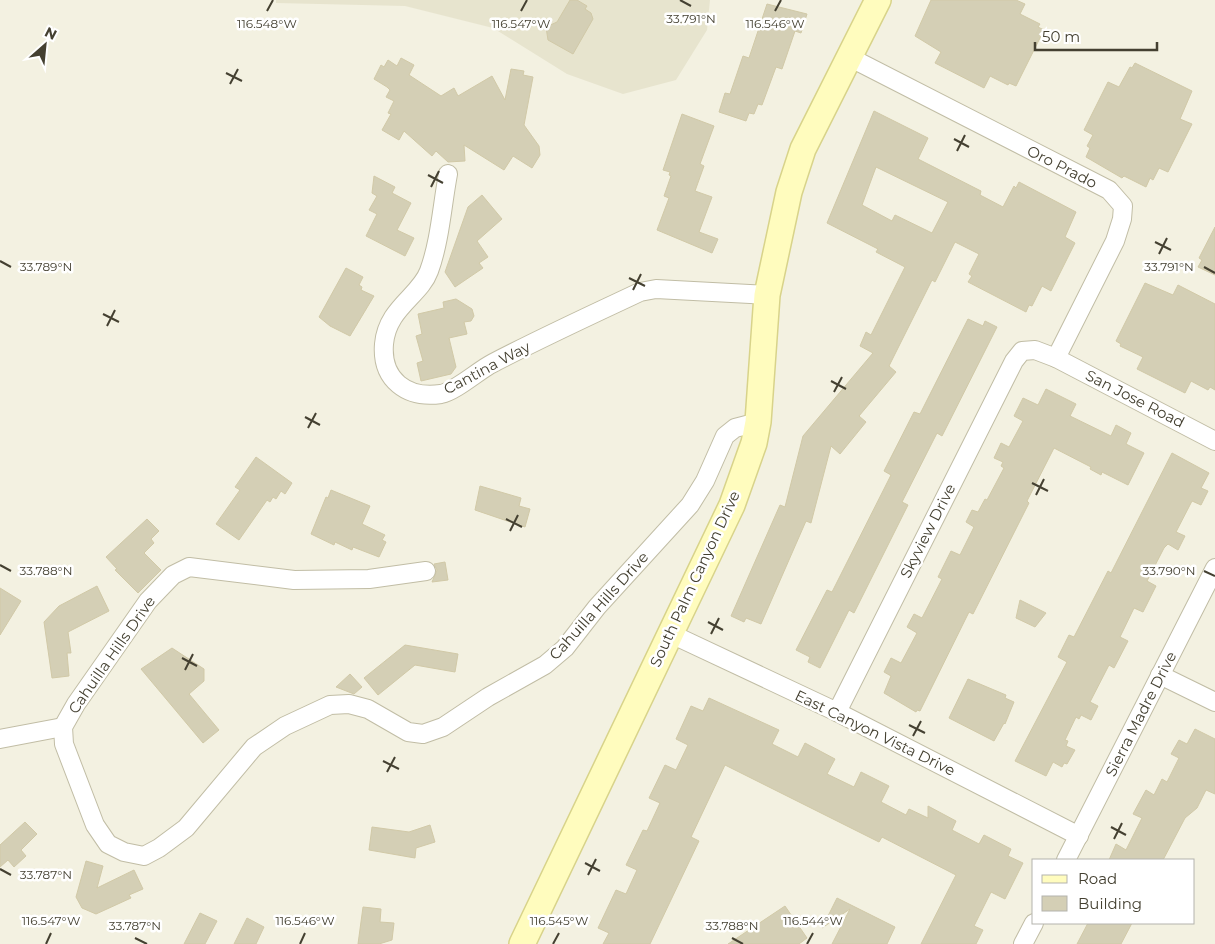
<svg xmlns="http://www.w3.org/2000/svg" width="1215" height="944" viewBox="0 0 1215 944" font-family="Montserrat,sans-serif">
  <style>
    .residential { fill: #e7e4ce }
    .building { fill: #d4cfb5; stroke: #d1c9a7; fill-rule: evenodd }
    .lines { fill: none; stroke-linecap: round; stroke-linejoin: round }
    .street-casing { stroke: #c1bda5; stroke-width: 20 }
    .secondary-casing { stroke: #d8d38a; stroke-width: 28 }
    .street { stroke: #fff; stroke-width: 18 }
    .secondary { stroke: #fffcbe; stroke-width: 25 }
    .ticks { fill: none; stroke: #444031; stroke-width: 2 }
    .labels { text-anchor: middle; stroke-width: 5; stroke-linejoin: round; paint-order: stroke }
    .street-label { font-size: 15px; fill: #444031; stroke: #fff }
    .ticks-label { font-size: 12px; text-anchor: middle; fill: #444031; stroke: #fff; stroke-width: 5; stroke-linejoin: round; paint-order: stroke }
  </style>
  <rect width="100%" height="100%" fill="#f3f1e1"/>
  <polygon class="residential" points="276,0 710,0 707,30 676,80 623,94 567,74 493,28 405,6 276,3"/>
  <g class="building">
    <polygon points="570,0 577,0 587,6 585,9 591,13 593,19 573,54 548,40 546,27 557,22"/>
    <polygon points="931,0 1016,0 1025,4 1020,14 1040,24 1038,27 1044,30 1016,86 1009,83 1008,85 990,76 984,88 935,63 941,52 915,36"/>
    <polygon points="767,4 807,14 801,33 795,31 782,69 776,67 762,105 758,104 754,114 749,113 746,121 719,112 725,93 730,94 743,56 749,58"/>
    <polygon points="401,58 414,65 409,75 441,96 454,88 458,96 492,76 505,100 511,69 524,71 523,75 533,77 524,125 539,146 540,155 532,168 513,156 504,170 464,145 465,161 448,162 436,151 432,156 404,131 399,140 382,130 391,114 388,113 394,101 386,97 390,90 387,87 374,79 381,65 384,67 388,60 397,66"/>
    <polygon points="1135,63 1192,91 1180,119 1192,124 1168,172 1159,168 1153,180 1150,178 1146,187 1124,176 1122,178 1086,157 1090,148 1087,146 1093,135 1084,130 1108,82 1119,87 1130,67 1132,68"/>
    <path d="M 874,111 L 928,138 L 918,159 L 981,191 L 980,195 L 1003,207 L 1014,186 L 1016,188 L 1019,182 L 1076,212 L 1065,237 L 1075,243 L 1051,291 L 1042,286 L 1032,306 L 1029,305 L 1026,312 L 968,282 L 972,276 L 969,274 L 979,254 L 955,242 L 935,282 L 932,280 L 889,366 L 896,372 L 859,416 L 866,422 L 840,454 L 831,446 L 811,523 L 806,521 L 761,624 L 746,618 L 744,622 L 731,616 L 780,505 L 785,507 L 803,436 L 873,353 L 860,346 L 866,332 L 871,335 L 905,267 L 876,252 L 878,249 L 827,223 ZM 876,167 L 948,202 L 932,233 L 895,215 L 892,221 L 862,205 Z"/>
    <polygon points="682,114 714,126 700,164 704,166 695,191 712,197 699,232 718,239 712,253 657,230 669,198 664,196 671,176 669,175 670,172 663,170"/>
    <polygon points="374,176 395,187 392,193 411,203 397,230 414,238 405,256 366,236 377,214 369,210 377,196 372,193"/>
    <polygon points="482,195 502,219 477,241 488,257 479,263 483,268 455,287 445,272 468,207"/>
    <polygon points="1215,227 1215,275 1198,267 1202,260 1199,258"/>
    <polygon points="346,268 363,277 359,285 362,287 361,290 374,296 350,336 330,326 319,317"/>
    <polygon points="1145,283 1173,295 1178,285 1215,304 1215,390 1210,387 1208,390 1191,381 1185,393 1137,369 1143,357 1120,346 1121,344 1116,341"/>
    <polygon points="456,299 472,309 474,316 471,321 464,322 467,334 449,338 456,367 451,374 421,381 417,363 423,361 416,336 422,334 418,314 444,308 443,302"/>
    <polygon points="968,319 983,326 985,321 997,327 942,436 937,433 902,502 908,505 854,613 849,610 820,668 808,662 810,657 796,650 827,590 832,592 891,475 884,471 914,412 920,414"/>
    <polygon points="1046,389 1076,404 1070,416 1111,436 1116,425 1131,433 1126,444 1144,453 1128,485 1102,472 1101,475 1090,469 1091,467 1054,448 1027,501 1029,503 973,614 969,612 920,711 917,710 916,712 884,693 891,676 884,672 891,658 901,663 917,633 907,627 914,614 922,618 942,579 938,577 951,551 960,555 974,527 966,522 972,510 978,512 985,499 987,500 1004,468 1001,466 1003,462 994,458 1001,443 1009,447 1023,421 1014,416 1023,398 1038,405"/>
    <polygon points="1172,453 1209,473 1201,488 1208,491 1201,505 1192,501 1176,532 1185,536 1178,550 1168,544 1164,548 1147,581 1156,586 1143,612 1134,608 1120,637 1128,641 1114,668 1109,665 1090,702 1098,706 1091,720 1081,715 1079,719 1076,717 1065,740 1068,741 1066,746 1075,750 1067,764 1064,763 1062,767 1053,762 1046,776 1015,761 1067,662 1058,657 1069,635 1074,637 1108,571 1111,573"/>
    <polygon points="256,457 292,483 285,494 281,491 276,499 273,497 270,502 267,500 239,540 216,524 240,490 235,487"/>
    <polygon points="480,486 521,498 519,506 530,509 525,527 475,510"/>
    <polygon points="331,490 370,506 362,524 385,535 382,540 386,542 379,557 353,547 352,550 335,542 334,545 311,534 326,497 328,498"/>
    <polygon points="147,519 159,531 151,539 154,543 144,553 161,570 138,593 115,570 117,569 106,557"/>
    <polygon points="445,562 448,580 432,582 437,570 434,564"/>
    <polygon points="97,586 109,611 68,632 71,653 67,653 69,676 52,678 44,622 59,606"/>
    <polygon points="0,588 21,601 0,635"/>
    <polygon points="1020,600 1046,613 1035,627 1016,618"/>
    <polygon points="405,645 458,654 455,672 415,665 378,695 364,678"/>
    <polygon points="172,648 204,669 204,681 189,694 219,730 203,743 141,669"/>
    <polygon points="350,674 362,687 354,694 336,687"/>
    <polygon points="968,679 1006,695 1005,698 1014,702 1005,724 1004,723 994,741 949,718"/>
    <polygon points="709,698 779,730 772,744 798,757 805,743 835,759 827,774 854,787 861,772 889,786 881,802 906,815 909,809 928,818 928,806 956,821 952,830 979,844 984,835 1011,849 1008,856 1023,863 1005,899 991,892 974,926 983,930 976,944 921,944 956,875 882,837 879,842 725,765 691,837 699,841 650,944 603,944 609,933 598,928 616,890 626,894 637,870 626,865 643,830 647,831 660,803 649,798 665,765 676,770 688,745 676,739 691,706 703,711"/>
    <polygon points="1195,729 1215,739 1215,794 1206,790 1197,808 1185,818 1163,860 1109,860 1116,844 1126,850 1142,818 1133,814 1146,790 1154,795 1162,779 1167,782 1179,758 1171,754 1179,740 1187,744"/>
    <polygon points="25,822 37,834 21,850 26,856 14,867 8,860 0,867 0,845"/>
    <polygon points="430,825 435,842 416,848 415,858 369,850 372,827 409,832"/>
    <polygon points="86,861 103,866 97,888 134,870 143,889 129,895 131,898 96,914 82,908 76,897"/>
    <polygon points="837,898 895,927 887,944 832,944 850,909 822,928"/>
    <polygon points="785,906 807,938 799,944 728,944"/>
    <polygon points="363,907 381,909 380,922 394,923 392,940 379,944 358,944"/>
    <polygon points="200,913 217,921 205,944 184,944"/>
    <polygon points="247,918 264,927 256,944 234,944"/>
    <polygon points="1088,923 1132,923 1121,944 1077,944"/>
  </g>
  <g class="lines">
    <defs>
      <g id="street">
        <polyline points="849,57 1109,190 1123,206 1122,219 1115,241 1056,358"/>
        <path d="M 448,174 C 442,206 440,241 429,271 C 420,296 387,308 384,344 C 381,380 407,399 441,394 C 456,391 479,370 493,363 C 541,338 591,315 640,292 L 656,289 L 767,295"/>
        <polyline points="426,571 369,579 294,580 189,567 173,575 148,601 76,704 63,727 64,744 95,825 108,844 124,852 144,856 159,848 186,828 254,747 285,726 330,705 349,704 368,709 408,732 423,734 443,727 488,697 545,665 565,648 597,607 690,505 705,481 725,436 735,428 758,422"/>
        <polyline points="669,633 837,712 1079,836"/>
        <polyline points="1160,675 1215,702"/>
        <polyline points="837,712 1014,361 1022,351 1035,350 1056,358 1215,441"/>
        <polyline points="0,739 63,727"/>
        <polyline points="1066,860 1215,568"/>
        <polyline points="1023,944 1034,923"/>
      </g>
      <polyline id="secondary" points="522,944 732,505 754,443 758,422 767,295 789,192 803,149 878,0"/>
    </defs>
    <use href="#street" class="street-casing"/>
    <use href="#secondary" class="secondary-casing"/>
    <use href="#street" class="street"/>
    <use href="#secondary" class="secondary"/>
  </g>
  <path class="ticks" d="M 680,0 L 691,6M 267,11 L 273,0M 521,11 L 527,0M 775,11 L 781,0M 226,73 L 242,81M 230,84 L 238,69M 954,139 L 969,147M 957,151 L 965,135M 428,175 L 443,183M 431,187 L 439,171M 1155,242 L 1171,250M 1159,254 L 1167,238M 0,261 L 11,267M 1204,267 L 1215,273M 629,278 L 645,286M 633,290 L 641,274M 103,314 L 119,322M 107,326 L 115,310M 831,381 L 846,389M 834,392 L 842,377M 305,417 L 320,425M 308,428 L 316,413M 1032,483 L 1048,491M 1036,495 L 1044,479M 506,519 L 522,527M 510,531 L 518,515M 0,565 L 11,571M 1204,571 L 1215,576M 708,622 L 723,630M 711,634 L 719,618M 182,658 L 197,666M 185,670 L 193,654M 909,725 L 925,733M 913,736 L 921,721M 383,761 L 399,769M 387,772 L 395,757M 1111,827 L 1126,835M 1114,839 L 1122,823M 585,863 L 600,871M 0,869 L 11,875M 588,875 L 596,859M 135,938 L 147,944M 732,938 L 743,944M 46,944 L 51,933M 300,944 L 305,933M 553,944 L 559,933M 807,944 L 813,933"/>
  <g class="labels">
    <g class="street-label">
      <text transform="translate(1062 167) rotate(27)" y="5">Oro Prado</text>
      <text transform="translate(487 368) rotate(-28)" y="5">Cantina Way</text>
      <text transform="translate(1135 399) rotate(27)" y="5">San Jose Road</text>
      <text transform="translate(928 531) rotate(-63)" y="5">Skyview Drive</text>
      <text transform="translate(695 579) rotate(-65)" y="5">South Palm Canyon Drive</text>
      <text transform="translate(599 606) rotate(-48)" y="5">Cahuilla Hills Drive</text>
      <text transform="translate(112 655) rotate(-55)" y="5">Cahuilla Hills Drive</text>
      <text transform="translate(1141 714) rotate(-63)" y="5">Sierra Madre Drive</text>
      <text transform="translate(875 733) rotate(26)" y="5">East Canyon Vista Drive</text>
    </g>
  </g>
  <g class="ticks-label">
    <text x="691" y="23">33.791°N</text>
    <text x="267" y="28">116.548°W</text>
    <text x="521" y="28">116.547°W</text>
    <text x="775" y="28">116.546°W</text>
    <text x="1169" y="271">33.791°N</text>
    <text x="46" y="271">33.789°N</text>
    <text x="1169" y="575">33.790°N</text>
    <text x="46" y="575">33.788°N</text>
    <text x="46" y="879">33.787°N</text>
    <text x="51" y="925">116.547°W</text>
    <text x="305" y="925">116.546°W</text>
    <text x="559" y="925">116.545°W</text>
    <text x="813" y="925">116.544°W</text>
    <text x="732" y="930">33.788°N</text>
    <text x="135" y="930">33.787°N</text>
  </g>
  <rect x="1032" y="859" width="162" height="65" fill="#ffffff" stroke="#b4b3ad"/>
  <rect x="1042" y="875" width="25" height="8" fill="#fffcbe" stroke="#b4b3ad"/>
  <text x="1078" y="884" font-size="15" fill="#444031">Road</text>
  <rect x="1042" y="896" width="25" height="15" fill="#d4cfb5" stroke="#b4b3ad"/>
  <text x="1078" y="909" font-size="15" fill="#444031">Building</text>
  <g transform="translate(45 45) rotate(27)" stroke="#ffffff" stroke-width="4" paint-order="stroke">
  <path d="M0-4L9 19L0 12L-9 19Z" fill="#444031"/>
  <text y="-8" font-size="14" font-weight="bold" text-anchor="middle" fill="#444031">N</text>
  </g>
  <path d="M1035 42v8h122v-8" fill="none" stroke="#444031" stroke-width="2.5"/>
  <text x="1042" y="42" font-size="15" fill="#444031" stroke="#ffffff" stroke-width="4" paint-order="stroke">50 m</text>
</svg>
